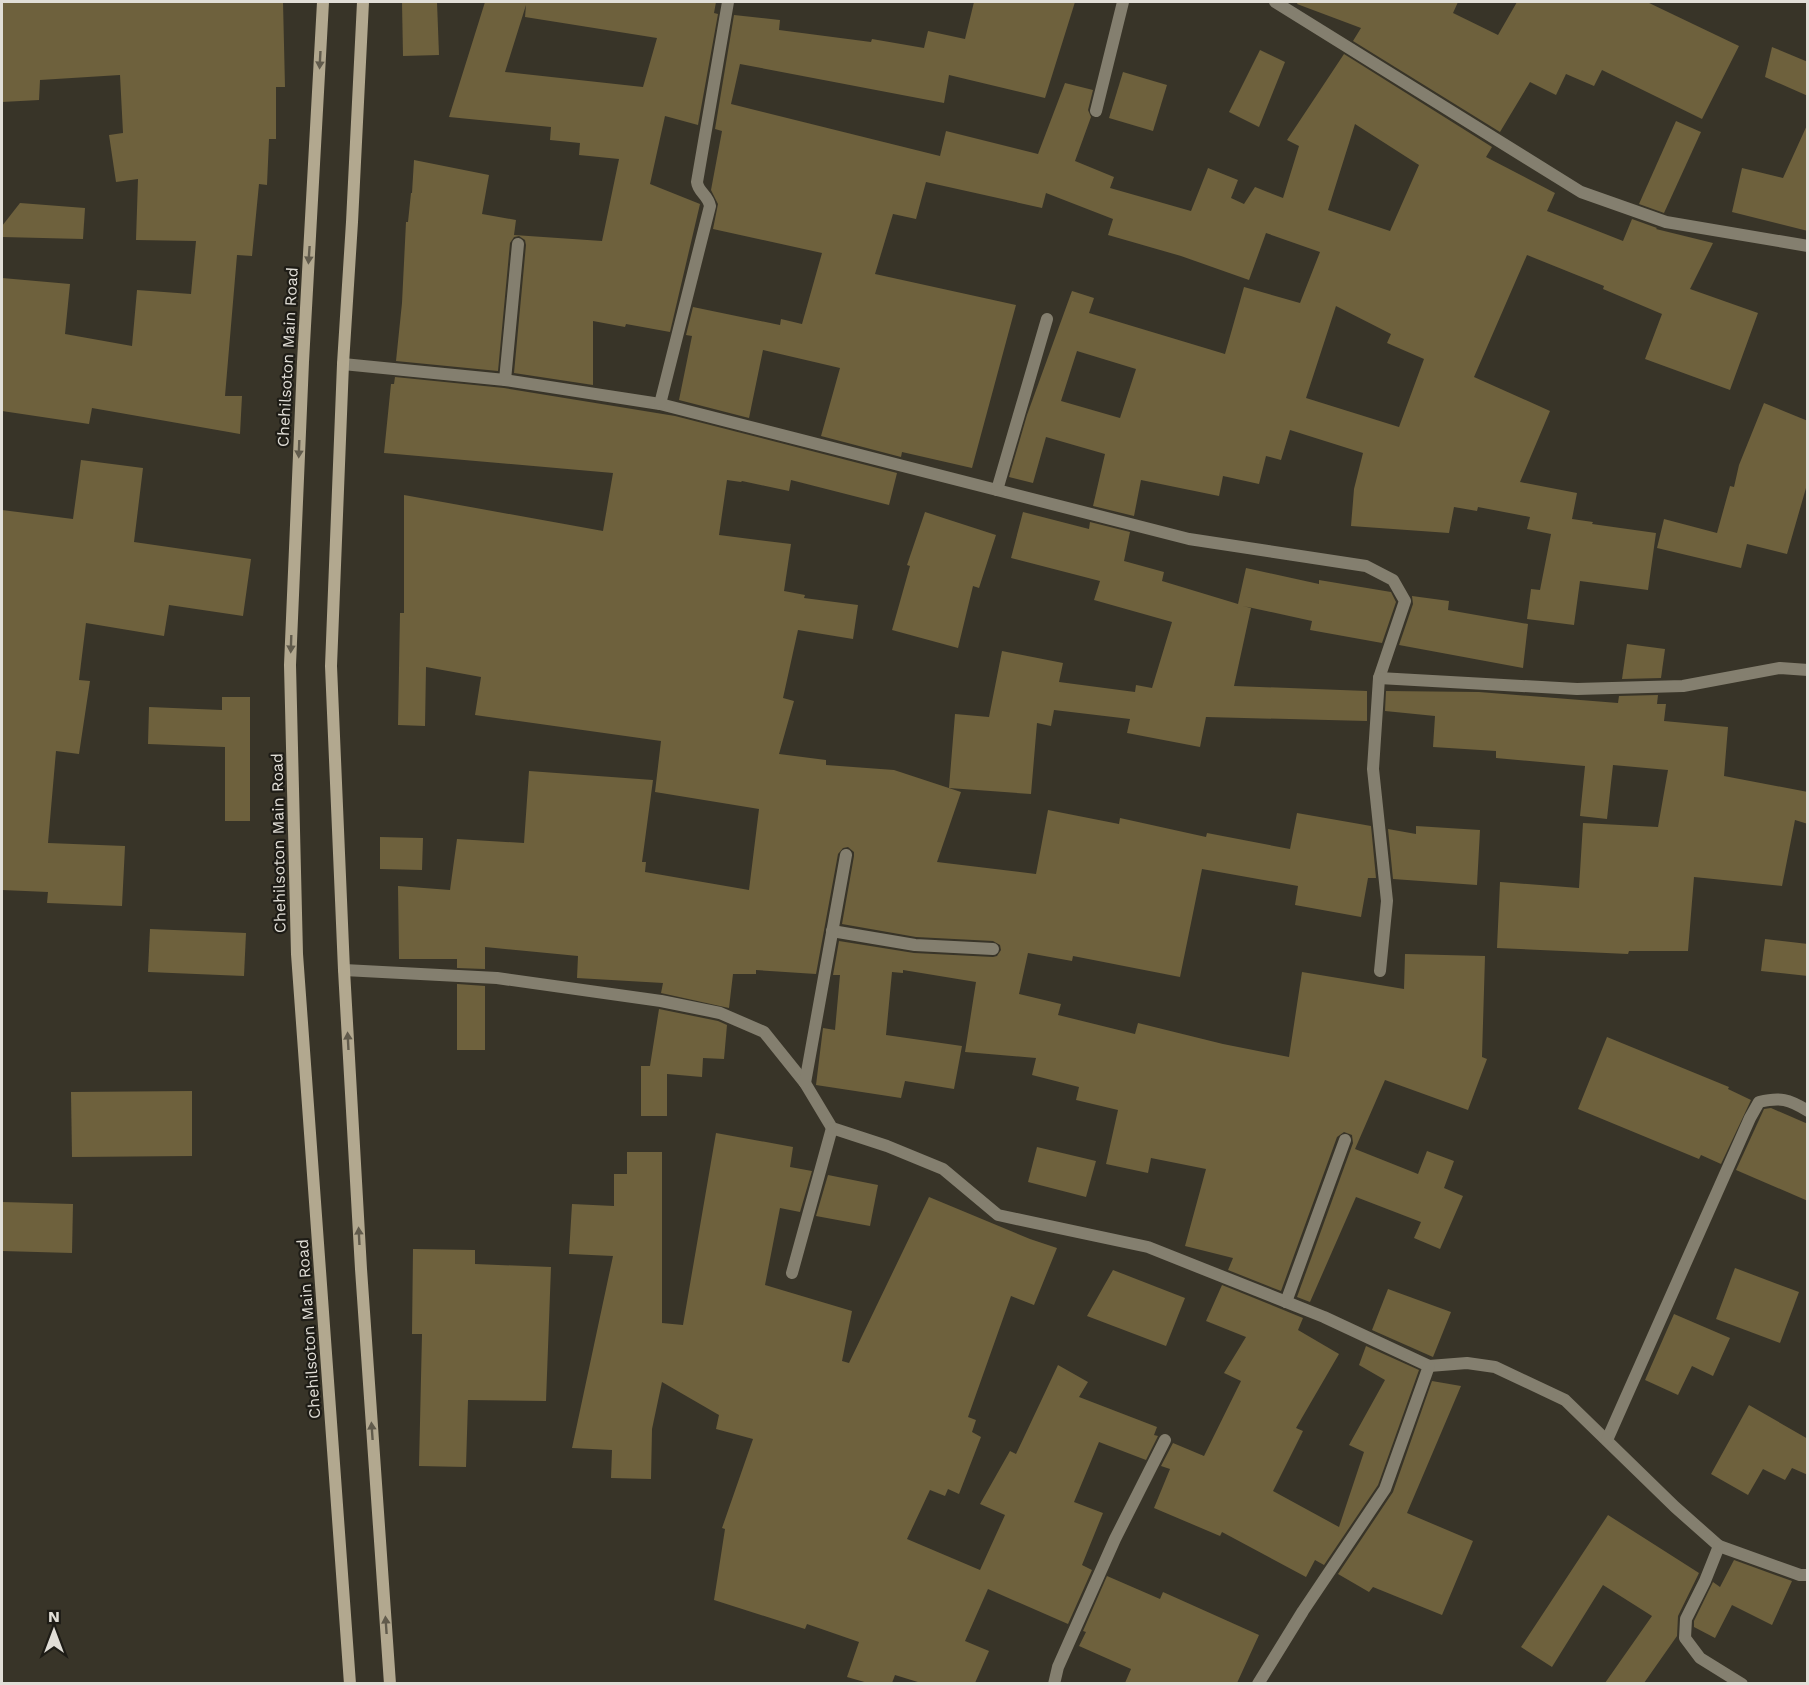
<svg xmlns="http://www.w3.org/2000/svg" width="1809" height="1685" viewBox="0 0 1809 1685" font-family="'Work Sans',sans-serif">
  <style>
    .building { fill: #6e613d; fill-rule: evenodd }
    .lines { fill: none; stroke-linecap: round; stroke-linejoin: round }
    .minor { stroke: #847f6f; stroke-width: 12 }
    .secondary { stroke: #b2a88f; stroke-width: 12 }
    .oneway { fill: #615b4c }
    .labels { text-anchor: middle; stroke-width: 4.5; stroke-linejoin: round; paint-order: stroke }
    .street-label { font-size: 16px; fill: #e1ded7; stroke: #1e1c16 }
  </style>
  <rect width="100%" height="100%" fill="#383428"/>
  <g class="building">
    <polygon points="2,2 283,2 285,87 276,87 276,139 269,139 267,185 259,184 252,256 237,255 225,396 242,396 240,434 92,408 89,424 2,411 2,278 70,284 65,334 132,346 137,290 191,294 196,241 136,240 138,179 116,182 109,135 123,133 120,75 40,80 39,100 2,102"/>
    <polygon points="402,2 437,2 439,55 403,56"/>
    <path d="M 485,2 L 716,2 L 714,13 L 718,14 L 698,125 L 665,116 L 650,184 L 700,204 L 670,332 L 626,324 L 625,327 L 593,321 L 593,385 L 514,373 L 526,245 L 525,240 L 519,236 L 514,237 L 510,243 L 498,371 L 396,361 L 402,303 L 406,222 L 408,222 L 411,193 L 412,193 L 414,160 L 489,175 L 482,214 L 516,220 L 514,235 L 602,241 L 619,159 L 579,155 L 580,143 L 550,140 L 551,127 L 449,117 ZM 526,5 L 525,17 L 657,38 L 643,87 L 505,72 Z"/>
    <path d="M 974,2 L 1075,2 L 1045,98 L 949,75 L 944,103 L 740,64 L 731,104 L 940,156 L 946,131 L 1038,154 L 1065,83 L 1093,90 L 1088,110 L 1091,117 L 1075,161 L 1114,177 L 1110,188 L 1191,211 L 1208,168 L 1238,180 L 1231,198 L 1244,204 L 1255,187 L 1283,198 L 1299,146 L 1287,140 L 1344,54 L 1492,147 L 1486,157 L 1555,193 L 1547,211 L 1623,241 L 1632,219 L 1657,228 L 1656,229 L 1713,243 L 1690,289 L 1758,313 L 1730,390 L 1645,359 L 1662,314 L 1603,289 L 1604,286 L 1527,255 L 1474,377 L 1550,411 L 1520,482 L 1577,493 L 1572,519 L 1593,522 L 1592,524 L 1656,533 L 1648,590 L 1580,581 L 1574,625 L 1527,619 L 1531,589 L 1540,590 L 1551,534 L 1527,529 L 1530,517 L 1478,507 L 1477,511 L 1454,507 L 1449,533 L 1351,526 L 1354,489 L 1363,453 L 1290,430 L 1281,460 L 1266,456 L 1259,484 L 1223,476 L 1219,496 L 1141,480 L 1134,516 L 1093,506 L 1105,454 L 1046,437 L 1033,483 L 1009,477 L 1027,415 L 1072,291 L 1094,298 L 1089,313 L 1225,354 L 1244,287 L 1300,303 L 1320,252 L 1266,233 L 1249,280 L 1181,256 L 1108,235 L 1113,219 L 1046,193 L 1042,208 L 926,182 L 916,219 L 893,214 L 875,274 L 1016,305 L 972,468 L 902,452 L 901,457 L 821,436 L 840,368 L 763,350 L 749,418 L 679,400 L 692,336 L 686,335 L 693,307 L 780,325 L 781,319 L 802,324 L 822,253 L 713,229 L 718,204 L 711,190 L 722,131 L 715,129 L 734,15 L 780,20 L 779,30 L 871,42 L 872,39 L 924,48 L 928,31 L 965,39 ZM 1355,124 L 1419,165 L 1390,231 L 1328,210 ZM 1336,306 L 1391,334 L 1387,343 L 1424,359 L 1399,427 L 1306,398 ZM 1077,351 L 1136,369 L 1120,418 L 1061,401 Z"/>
    <polygon points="1298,2 1458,2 1453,13 1498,35 1517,2 1647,2 1739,46 1702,119 1602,70 1594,86 1566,74 1556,95 1530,82 1500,132 1353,41 1361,28 1297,4"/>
    <polygon points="1772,47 1808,62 1808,96 1765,77"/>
    <polygon points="1260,50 1285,62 1259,127 1229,112"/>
    <polygon points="1123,72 1167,85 1153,131 1109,118"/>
    <polygon points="1676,121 1701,132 1664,213 1639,204"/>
    <polygon points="1808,123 1808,231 1732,212 1742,168 1783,178"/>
    <polygon points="20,203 85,208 83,239 2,237 2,226"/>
    <polygon points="395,377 504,388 675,416 897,473 889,505 791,480 789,491 742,481 741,482 727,480 719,535 791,544 784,591 805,595 804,598 858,605 853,639 798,630 783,698 794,701 779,754 826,760 826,765 894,770 961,792 937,862 1036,874 1048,810 1119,824 1120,818 1206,837 1207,833 1290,849 1297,813 1371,826 1376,878 1368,878 1361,917 1295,905 1298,886 1202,869 1180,977 1073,956 1072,961 1028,953 1019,994 1061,1004 1058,1015 1135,1034 1138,1023 1223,1044 1289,1057 1302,972 1404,989 1405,954 1485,956 1482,1057 1487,1059 1468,1110 1385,1080 1355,1149 1418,1174 1427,1151 1454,1161 1444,1188 1463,1196 1440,1249 1414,1238 1421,1222 1356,1197 1310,1302 1297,1297 1353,1143 1352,1135 1344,1132 1337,1137 1281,1291 1228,1270 1233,1258 1185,1246 1206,1169 1151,1158 1148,1173 1106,1164 1118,1110 1076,1100 1079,1087 1032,1075 1036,1058 965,1052 976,982 903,970 903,973 892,972 886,1035 962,1046 954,1089 905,1081 901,1098 816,1085 823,1028 835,1030 840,975 833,975 839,941 914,953 993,957 997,956 1001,950 1000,945 993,941 916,937 842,924 854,856 854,852 848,847 843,848 838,854 816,974 756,970 756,974 733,974 729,1008 661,993 663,983 577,978 578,956 485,947 485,969 457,968 457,959 399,959 398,886 450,890 457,839 524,843 529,771 653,780 642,862 646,862 645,872 749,890 759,809 655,792 661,741 475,715 481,677 426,667 425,726 398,725 400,613 404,613 404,495 603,531 613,473 384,453 391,384 394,384"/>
    <polygon points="1764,403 1808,421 1808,481 1787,554 1747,544 1741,568 1657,548 1664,519 1717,533 1730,486 1734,487 1739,465"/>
    <polygon points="81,460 143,468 134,542 251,559 243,616 169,605 164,636 86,623 79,680 90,681 79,754 56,751 48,843 125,846 122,906 47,903 48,892 2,890 2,510 73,519"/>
    <polygon points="925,512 996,535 979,588 973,586 958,648 892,630 910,566 907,565"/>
    <polygon points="1023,512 1089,529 1090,522 1130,532 1124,561 1164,572 1162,581 1238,604 1246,568 1319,584 1319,580 1391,592 1396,602 1382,643 1310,630 1312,621 1243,606 1251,608 1234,686 1367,691 1367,721 1206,717 1200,747 1127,733 1130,719 1054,710 1051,726 1037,723 1031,794 949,788 955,714 989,717 1002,651 1063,663 1059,682 1135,692 1136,685 1152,688 1172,622 1094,600 1100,581 1011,558"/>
    <polygon points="1412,596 1449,601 1448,610 1528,624 1523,668 1399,645 1413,604"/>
    <polygon points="1627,644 1665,649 1661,678 1622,679"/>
    <polygon points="1386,691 1479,692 1618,703 1619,696 1658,695 1657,704 1666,704 1664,721 1728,727 1724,776 1808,792 1808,824 1795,820 1782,886 1694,877 1688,951 1629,951 1628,954 1497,948 1500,882 1579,888 1583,823 1658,827 1668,770 1613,765 1607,819 1580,816 1585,766 1496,758 1496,751 1433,747 1435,716 1385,711"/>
    <polygon points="222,697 250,697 250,821 225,821 225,747 148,744 149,707 222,710"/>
    <polygon points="1416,826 1480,830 1477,885 1393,879 1388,829 1416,834"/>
    <polygon points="380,837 423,838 422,870 380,869"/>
    <polygon points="150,929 246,933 244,976 148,972"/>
    <polygon points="1765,939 1808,944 1808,976 1761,971"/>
    <polygon points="457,984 485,986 485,1050 457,1050"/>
    <polygon points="659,1009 718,1021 727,1025 724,1059 703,1058 702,1077 667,1074 667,1116 641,1116 641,1066 650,1066"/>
    <polygon points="1607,1037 1729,1087 1728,1089 1751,1100 1721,1164 1701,1155 1699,1159 1578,1109"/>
    <polygon points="192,1091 192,1156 72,1157 71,1092"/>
    <polygon points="1771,1108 1808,1124 1808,1201 1736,1170 1764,1109"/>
    <polygon points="716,1133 793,1147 790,1167 812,1171 800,1212 780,1208 765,1285 852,1311 842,1361 849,1363 929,1197 1030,1239 1057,1248 1034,1305 1011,1296 968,1417 976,1420 972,1432 981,1437 959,1494 948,1489 945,1496 930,1490 907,1539 980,1570 1005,1515 980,1504 1010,1451 1016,1454 1058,1365 1088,1382 1079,1397 1157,1427 1154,1435 1158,1436 1146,1460 1099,1442 1074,1502 1103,1513 1082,1565 1092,1570 1068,1624 988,1589 965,1641 989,1651 975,1683 921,1683 895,1675 892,1683 868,1683 847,1677 859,1642 807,1624 805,1629 714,1600 725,1529 722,1528 753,1439 716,1429 719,1415 662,1382 652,1429 651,1479 611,1478 612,1450 572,1448 613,1256 569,1254 572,1204 614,1206 614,1174 627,1174 627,1152 662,1152 662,1323 683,1325"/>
    <polygon points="1037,1147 1096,1161 1086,1197 1028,1182"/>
    <polygon points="828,1175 878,1185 870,1226 816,1216"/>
    <polygon points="2,1202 73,1204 72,1253 2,1251"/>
    <polygon points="413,1249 475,1250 475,1264 551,1267 546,1401 468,1400 466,1467 419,1466 422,1334 412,1334"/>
    <polygon points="1735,1268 1799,1292 1780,1343 1716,1319"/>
    <polygon points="1113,1270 1185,1298 1166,1346 1087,1316"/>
    <polygon points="1222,1285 1303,1318 1298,1330 1339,1354 1296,1428 1303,1431 1273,1491 1339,1527 1364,1452 1349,1445 1385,1380 1359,1365 1366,1346 1419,1370 1378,1485 1324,1565 1315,1560 1306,1577 1222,1532 1220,1536 1154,1508 1170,1469 1161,1466 1173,1443 1204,1456 1241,1381 1224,1373 1246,1337 1206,1321"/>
    <polygon points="1388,1289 1451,1312 1433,1357 1372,1330"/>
    <polygon points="1674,1314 1730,1338 1713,1376 1692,1366 1678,1395 1645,1380"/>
    <polygon points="1432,1381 1461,1386 1407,1513 1473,1541 1442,1615 1373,1587 1369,1592 1338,1574 1393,1492"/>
    <polygon points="1749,1405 1808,1439 1808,1475 1792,1468 1785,1480 1763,1469 1748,1495 1711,1474"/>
    <polygon points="1608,1515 1699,1573 1678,1616 1677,1636 1644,1683 1605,1683 1652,1616 1603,1585 1552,1667 1521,1647"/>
    <polygon points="1734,1560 1792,1581 1772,1625 1732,1605 1715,1638 1694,1627 1694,1621 1713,1582 1720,1587"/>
    <polygon points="1107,1576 1160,1599 1163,1592 1259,1635 1237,1683 1125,1683 1131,1669 1079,1646 1086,1632 1083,1631"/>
  </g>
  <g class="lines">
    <g class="minor">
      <polyline points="1275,2 1581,192 1666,222 1808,246"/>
      <polyline points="1096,111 1123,2"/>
      <polyline points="343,364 505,380 660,404 1189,539 1366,566 1393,580 1405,601 1379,678 1373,769 1387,901 1380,971"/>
      <polyline points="505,380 518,244"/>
      <path d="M 660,404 L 710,206 C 708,195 698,192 697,182 L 728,2"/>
      <polyline points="997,490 1047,319"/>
      <polyline points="1379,678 1577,689 1683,686 1780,668 1808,670"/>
      <polyline points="832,931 915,945 993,949"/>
      <polyline points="344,970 497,978 661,1001 720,1013 764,1032 805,1083 832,1128 887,1146 943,1169 998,1215 1148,1247 1324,1317 1429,1366 1467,1363 1495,1367 1565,1400 1675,1507 1719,1546 1705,1581 1686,1619 1685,1638 1700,1658 1742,1684"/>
      <polyline points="805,1083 846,855"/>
      <polyline points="792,1273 832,1128"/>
      <polyline points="1286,1302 1345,1140"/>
      <path d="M 1607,1440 L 1750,1118 L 1759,1102 C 1780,1097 1789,1099 1808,1111"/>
      <polyline points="1719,1546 1800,1575 1808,1575"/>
      <polyline points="1054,1684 1058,1667 1115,1539 1165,1440"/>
      <polyline points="1258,1684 1303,1611 1385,1489 1429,1366"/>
    </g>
    <g class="secondary">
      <polyline points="323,2 303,362 290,665 297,954 350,1684"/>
      <polyline points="363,2 352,222 343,364 331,666 344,970 361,1269 390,1684"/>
    </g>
  </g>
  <defs><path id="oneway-solid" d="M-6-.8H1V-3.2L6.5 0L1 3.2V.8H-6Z" transform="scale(1.5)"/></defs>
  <g class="oneway">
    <use href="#oneway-solid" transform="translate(320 60) rotate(93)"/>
    <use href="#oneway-solid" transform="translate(309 255) rotate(94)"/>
    <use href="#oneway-solid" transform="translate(299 449) rotate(92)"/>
    <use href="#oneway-solid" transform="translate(291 644) rotate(92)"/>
    <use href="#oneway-solid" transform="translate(348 1041) rotate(-93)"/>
    <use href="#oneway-solid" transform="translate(359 1236) rotate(-93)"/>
    <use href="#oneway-solid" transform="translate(372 1431) rotate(-94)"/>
    <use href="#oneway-solid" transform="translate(386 1625) rotate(-94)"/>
  </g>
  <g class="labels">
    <g class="street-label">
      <text transform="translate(287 357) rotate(-87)" y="6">Chehilsoton Main Road</text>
      <text transform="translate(278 843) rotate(-91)" y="6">Chehilsoton Main Road</text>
      <text transform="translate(308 1329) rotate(-94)" y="6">Chehilsoton Main Road</text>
    </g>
  </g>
  <rect width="1809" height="1685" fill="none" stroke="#e1ded7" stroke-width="6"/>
  <g transform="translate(54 1631)" stroke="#1e1c16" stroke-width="4.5" paint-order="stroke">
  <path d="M0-4.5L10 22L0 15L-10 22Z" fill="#e1ded7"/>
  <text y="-9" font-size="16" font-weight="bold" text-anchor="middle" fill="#e1ded7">N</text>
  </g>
</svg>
